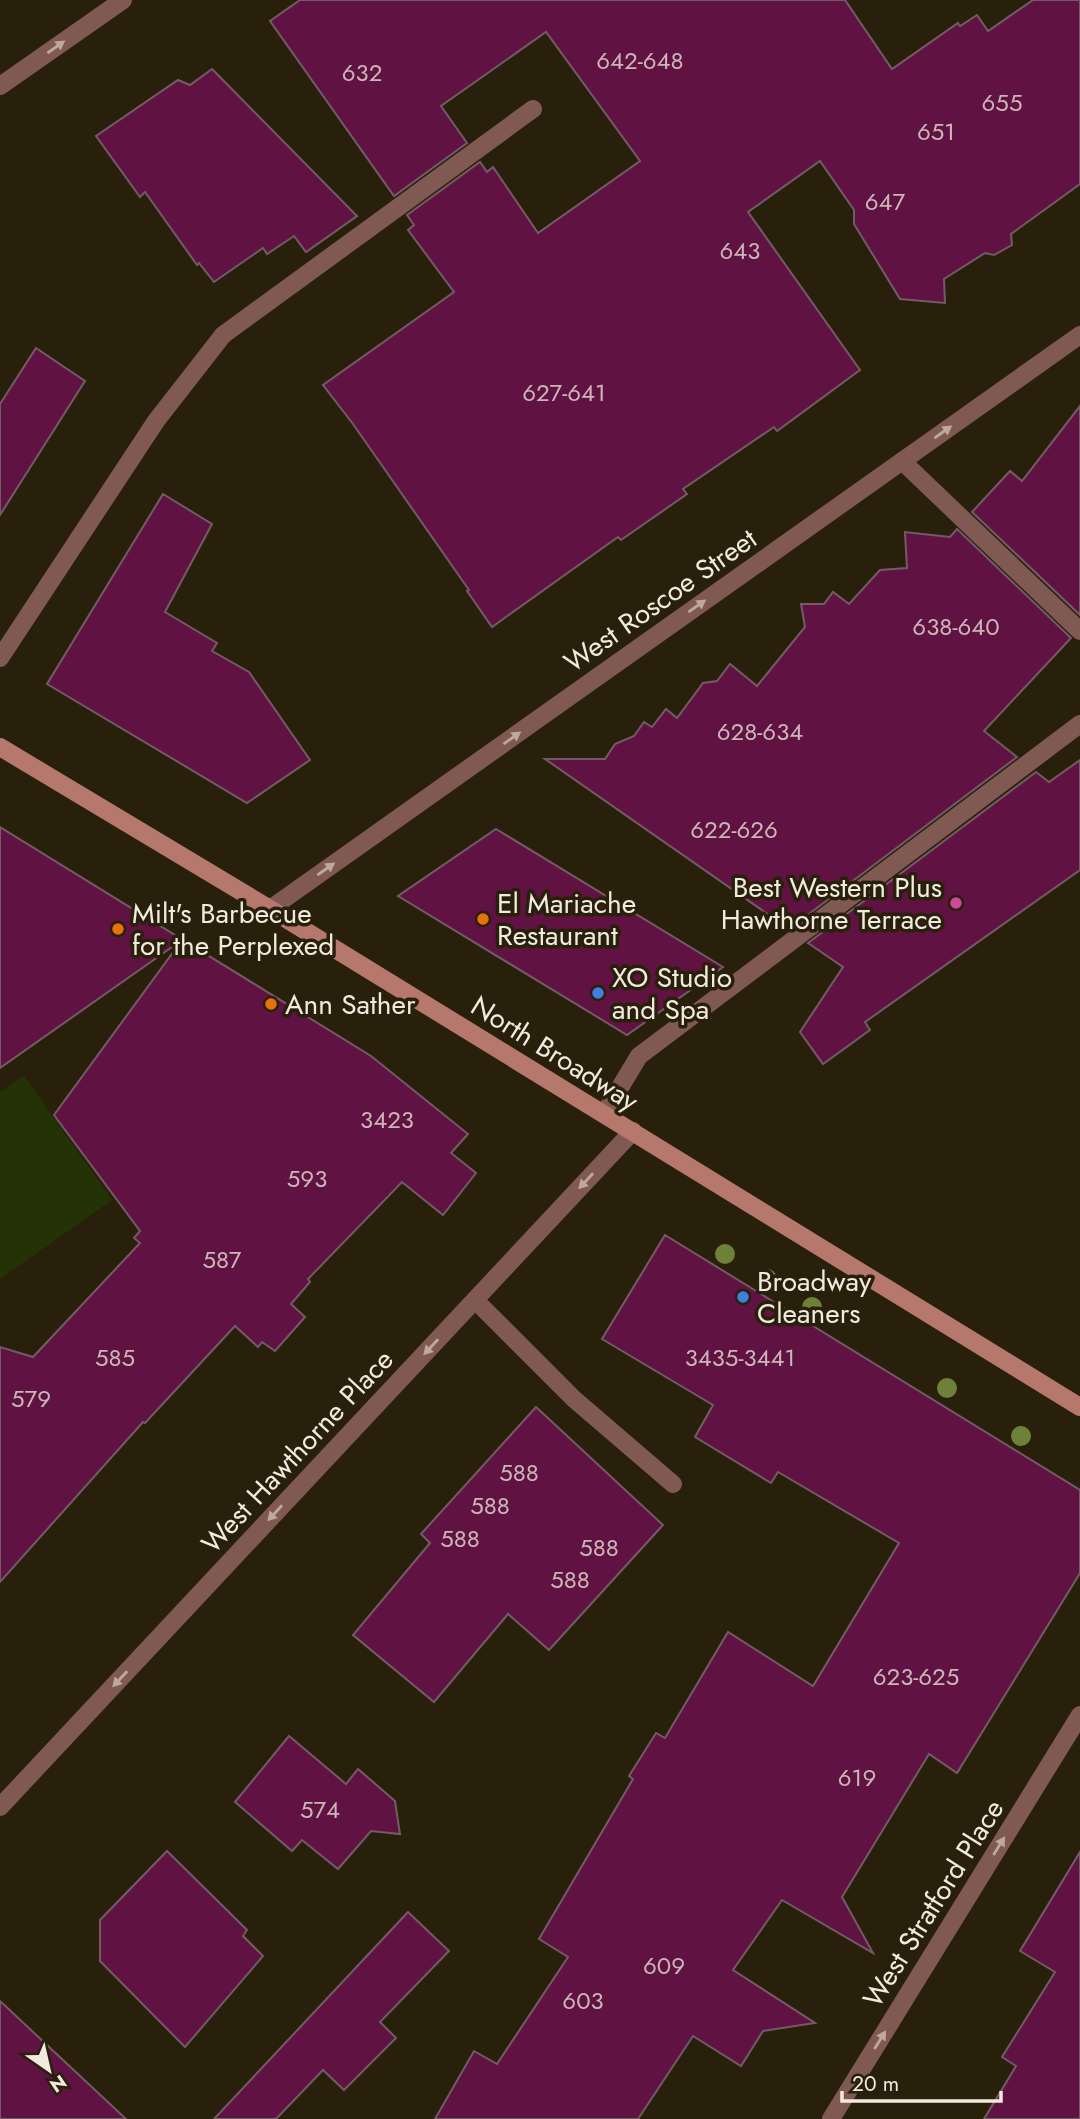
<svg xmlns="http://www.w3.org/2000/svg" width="1080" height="2119" viewBox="0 0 1080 2119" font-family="Jost,sans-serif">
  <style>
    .green { fill: #243305 }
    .building { fill: #601342; stroke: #735b66; stroke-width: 2 }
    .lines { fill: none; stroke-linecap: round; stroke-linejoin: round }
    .lane { stroke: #805952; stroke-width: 18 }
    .street { stroke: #805952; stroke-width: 18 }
    .secondary { stroke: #b6776d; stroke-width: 18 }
    .tree { fill: #6e8139 }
    .oneway { fill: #bea99f }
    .hotel-dot { fill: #d1479c; stroke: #29200c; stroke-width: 2.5 }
    .food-dot { fill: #e8710a; stroke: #29200c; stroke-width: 2.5 }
    .shop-dot { fill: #3f7fe0; stroke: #29200c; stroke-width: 2.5 }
    .labels { text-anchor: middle; stroke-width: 7; stroke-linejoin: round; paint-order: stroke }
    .number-label { font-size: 24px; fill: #ccb5b7 }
    .street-label { font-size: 28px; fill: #f0ebde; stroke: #29200c }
    .poi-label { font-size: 28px; fill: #f0ebde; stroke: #29200c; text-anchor: start }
  </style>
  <rect width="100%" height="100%" fill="#29200c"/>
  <polygon class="green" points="24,1076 112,1200 0,1279 0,1092"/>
  <g class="building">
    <polygon points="300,0 845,0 892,69 958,23 960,26 977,15 988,31 1033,0 1080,0 1080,184 1011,234 1012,245 994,255 985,253 944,279 945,303 900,299 854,224 854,210 820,161 748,212 860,370 777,431 774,427 683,489 687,494 621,540 618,537 492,627 467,591 469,590 353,424 323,385 454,292 408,230 414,225 407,215 480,162 487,172 493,167 538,233 640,161 546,32 441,106 467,143 394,196 270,21"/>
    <polygon points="212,69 357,216 306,252 294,236 267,254 263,248 214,282 199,263 197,265 145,192 140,197 96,136 178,80 190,85"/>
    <polygon points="36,348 85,381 0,515 0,404"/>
    <polygon points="1080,406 1080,615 972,512 1010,471 1022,481"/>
    <polygon points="163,494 212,524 165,612 217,643 212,651 249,672 310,760 247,803 47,684"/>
    <polygon points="957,529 1071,638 984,731 1017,757 789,929 545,759 605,759 615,744 634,736 644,722 652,727 666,709 677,718 703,683 717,681 730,664 757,686 805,627 801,604 824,604 833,592 849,604 880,570 907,568 905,532 950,537"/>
    <polygon points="1080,760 1080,870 865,1022 870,1030 823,1064 800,1032 843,967 808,943 1036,772 1049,782"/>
    <polygon points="0,827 371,1056 468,1134 451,1153 476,1173 443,1215 402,1182 308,1279 310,1282 291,1304 305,1317 275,1351 262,1342 258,1347 235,1326 145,1423 143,1422 0,1582 0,1347 33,1357 140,1243 134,1238 140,1231 54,1115 182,940 0,1068"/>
    <polygon points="496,829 723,967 627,1035 398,896"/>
    <polygon points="665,1235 1080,1490 1080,1573 957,1773 929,1754 842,1897 873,1953 782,1900 733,1970 815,2023 763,2031 741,2066 693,2036 638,2119 435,2119 474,2051 497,2064 568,1957 539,1939 633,1779 629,1776 656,1733 665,1738 728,1632 813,1686 899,1543 778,1472 771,1483 695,1437 713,1405 602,1339"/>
    <polygon points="536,1407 663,1525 549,1650 508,1614 434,1702 353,1635 430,1543 421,1534"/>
    <polygon points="289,1736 346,1784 358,1769 395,1801 400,1834 371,1831 338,1869 302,1840 292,1851 235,1802"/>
    <polygon points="167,1851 247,1930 243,1936 263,1956 185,2047 100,1961 100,1920"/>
    <polygon points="1080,1852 1080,2119 984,2119 1016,2066 1002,2057 1055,1972 1020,1951"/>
    <polygon points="408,1912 449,1951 380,2022 396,2038 344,2090 323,2070 276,2119 214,2119"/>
    <polygon points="0,2001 126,2119 0,2119"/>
  </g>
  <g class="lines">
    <g class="lane">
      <polyline points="902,461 1080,631"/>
      <polyline points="0,658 156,421 223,335 533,109"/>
      <polyline points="604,1114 639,1056 1080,724"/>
      <polyline points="475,1300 574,1399 673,1484"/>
    </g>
    <g class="street">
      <polyline points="0,86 123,0"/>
      <polyline points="270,909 1080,335"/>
      <polyline points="0,1807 633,1131"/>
      <polyline points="831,2119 1080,1715"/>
    </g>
    <polyline class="secondary" points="0,747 270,909 1080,1407"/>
  </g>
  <g class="tree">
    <circle cx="725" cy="1254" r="10"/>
    <circle cx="767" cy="1279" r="10"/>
    <circle cx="812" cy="1307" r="10"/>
    <circle cx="947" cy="1388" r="10"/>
    <circle cx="1021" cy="1436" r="10"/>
  </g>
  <defs><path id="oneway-solid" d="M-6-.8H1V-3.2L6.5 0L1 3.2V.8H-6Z" transform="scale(1.75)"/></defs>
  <g class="oneway">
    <use href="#oneway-solid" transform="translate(56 47) rotate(-35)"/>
    <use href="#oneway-solid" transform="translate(943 432) rotate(-35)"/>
    <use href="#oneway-solid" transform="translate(697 606) rotate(-35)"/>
    <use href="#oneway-solid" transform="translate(512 738) rotate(-35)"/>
    <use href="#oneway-solid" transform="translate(326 869) rotate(-35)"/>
    <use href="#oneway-solid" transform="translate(586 1181) rotate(133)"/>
    <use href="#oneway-solid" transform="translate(431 1347) rotate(133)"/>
    <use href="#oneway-solid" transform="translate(275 1513) rotate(133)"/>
    <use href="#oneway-solid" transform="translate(120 1679) rotate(133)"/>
    <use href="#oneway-solid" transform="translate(999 1846) rotate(-58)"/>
    <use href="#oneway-solid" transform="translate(880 2040) rotate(-58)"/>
  </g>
  <circle class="hotel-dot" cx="956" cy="903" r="7"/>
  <g class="food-dot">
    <circle cx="483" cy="919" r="7"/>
    <circle cx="118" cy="929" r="7"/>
    <circle cx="271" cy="1004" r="7"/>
  </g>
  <g class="shop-dot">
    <circle cx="598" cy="993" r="7"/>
    <circle cx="743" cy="1297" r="7"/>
  </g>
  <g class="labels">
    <g class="number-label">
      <text x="640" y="69">642-648</text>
      <text x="362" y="81">632</text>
      <text x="1002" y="111">655</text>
      <text x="936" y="140">651</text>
      <text x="885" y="210">647</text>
      <text x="740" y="259">643</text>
      <text x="564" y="401">627-641</text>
      <text x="956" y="635">638-640</text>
      <text x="760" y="740">628-634</text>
      <text x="734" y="838">622-626</text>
      <text x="387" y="1128">3423</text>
      <text x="307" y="1187">593</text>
      <text x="222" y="1268">587</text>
      <text x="115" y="1366">585</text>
      <text x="740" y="1366">3435-3441</text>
      <text x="31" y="1407">579</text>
      <text x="519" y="1481">588</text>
      <text x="490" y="1514">588</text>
      <text x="460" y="1547">588</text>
      <text x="599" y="1556">588</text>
      <text x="570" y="1588">588</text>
      <text x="916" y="1685">623-625</text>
      <text x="857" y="1786">619</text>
      <text x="320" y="1818">574</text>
      <text x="664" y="1974">609</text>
      <text x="583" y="2009">603</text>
    </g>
    <g class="street-label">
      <text transform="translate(660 600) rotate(-35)" y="10">West Roscoe Street</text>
      <text transform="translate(555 1053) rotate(32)" y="10">North Broadway</text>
      <text transform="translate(297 1451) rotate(-47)" y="10">West Hawthorne Place</text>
      <text transform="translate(933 1903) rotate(-58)" y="10">West Stratford Place</text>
    </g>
    <g class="poi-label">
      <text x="942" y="897" text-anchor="end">Best Western Plus<tspan x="942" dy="32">Hawthorne Terrace</tspan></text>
      <text x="497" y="913">El Mariache<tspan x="497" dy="32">Restaurant</tspan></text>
      <text x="132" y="923">Milt's Barbecue<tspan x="132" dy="32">for the Perplexed</tspan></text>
      <text x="612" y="987">XO Studio<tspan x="612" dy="32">and Spa</tspan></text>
      <text x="285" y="1014">Ann Sather</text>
      <text x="757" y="1291">Broadway<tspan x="757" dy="32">Cleaners</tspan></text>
    </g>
  </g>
  <g transform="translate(49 2070) rotate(146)" stroke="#29200c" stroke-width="5" paint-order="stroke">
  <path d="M0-5L12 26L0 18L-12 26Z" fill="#f0ebde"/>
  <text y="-10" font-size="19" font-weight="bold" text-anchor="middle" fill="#f0ebde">N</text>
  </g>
  <path d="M842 2091v10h159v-10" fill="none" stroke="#f0ebde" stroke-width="3.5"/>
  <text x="852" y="2091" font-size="21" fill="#f0ebde" stroke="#29200c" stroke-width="5" paint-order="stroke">20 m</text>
</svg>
